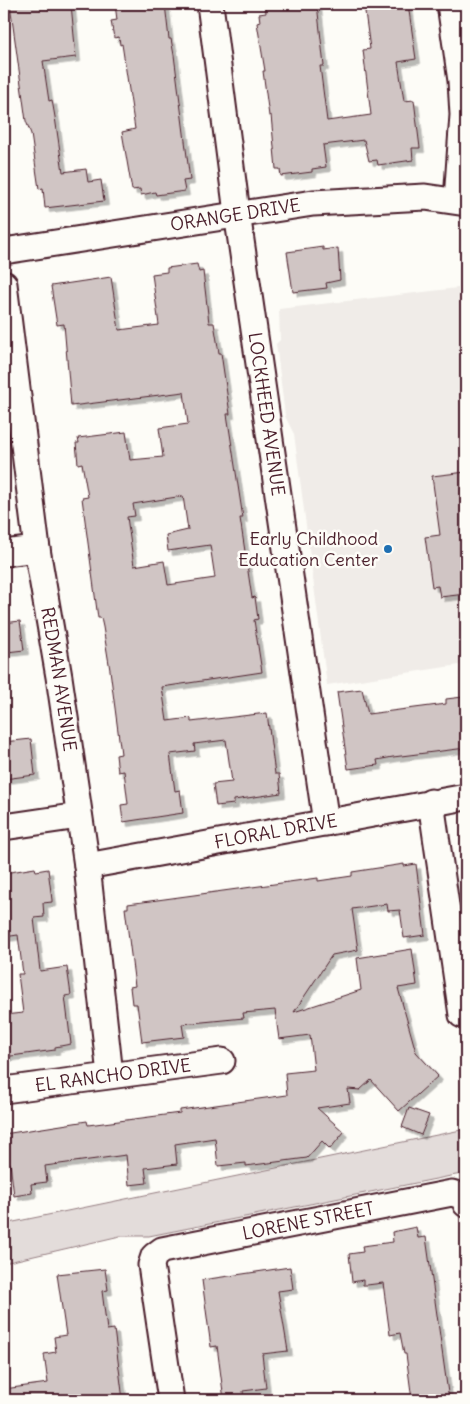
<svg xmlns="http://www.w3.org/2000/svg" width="470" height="1404" viewBox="0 0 470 1404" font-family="Delius,sans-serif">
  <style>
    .built { fill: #f0ece8 }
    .green { fill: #e3dcda; stroke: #967e82 }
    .building { fill: #d0c5c4; stroke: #4a1f2b; fill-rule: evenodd; filter: url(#shadow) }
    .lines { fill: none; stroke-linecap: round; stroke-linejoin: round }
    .minor-casing { stroke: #4a1f2b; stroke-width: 29 }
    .minor { stroke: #fdfcf7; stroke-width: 25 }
    .poi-dot { fill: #1f6fb2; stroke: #fdfcf7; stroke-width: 2 }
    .labels { text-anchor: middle; stroke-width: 5; stroke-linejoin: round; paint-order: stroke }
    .street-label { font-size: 18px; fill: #4a1f2b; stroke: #fdfcf7 }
    .poi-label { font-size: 18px; fill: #4a1f2b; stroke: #fdfcf7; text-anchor: end }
  </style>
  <defs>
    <filter id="shadow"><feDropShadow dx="4.5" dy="4.5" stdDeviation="0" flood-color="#0004"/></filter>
  </defs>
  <rect width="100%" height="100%" fill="#fdfcf7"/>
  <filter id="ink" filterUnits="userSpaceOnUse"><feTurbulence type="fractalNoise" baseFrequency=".02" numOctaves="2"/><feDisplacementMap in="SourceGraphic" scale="10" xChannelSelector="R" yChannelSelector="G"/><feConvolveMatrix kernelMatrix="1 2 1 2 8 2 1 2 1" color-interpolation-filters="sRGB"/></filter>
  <g filter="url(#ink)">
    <polygon class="built" points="466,287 466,664 327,685 294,434 285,416 281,383 276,344 280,340 279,309"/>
    <polygon class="green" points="466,1129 466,1173 149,1236 120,1236 4,1263 4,1224"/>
    <g class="building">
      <polygon points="10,4 71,4 76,57 43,61 49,101 52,100 55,117 63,172 86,169 88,182 101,180 104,201 45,208 43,188 39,189 31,134 26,121"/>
      <polygon points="115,4 165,4 169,39 171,39 174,55 190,180 183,181 185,191 156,195 155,192 141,195 140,189 132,190 122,132 135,129 122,44 120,45 119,37 114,38 111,21 117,20"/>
      <polygon points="265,4 317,4 324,66 320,66 327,121 371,115 363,50 370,49 364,4 408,4 416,59 398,62 404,101 414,100 420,148 412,148 413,160 378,165 377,160 369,161 364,140 323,145 326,167 312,169 312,172 281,176 280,169 276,169 271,115 269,116 263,71 265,71 257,23 260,22 259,14 266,13"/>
      <polygon points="323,247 323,250 338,248 340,280 326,283 327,288 293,292 287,252"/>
      <path d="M 197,264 L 199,272 L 203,271 L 209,323 L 214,323 L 219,353 L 221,353 L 230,414 L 227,414 L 243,518 L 240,518 L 252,598 L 255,597 L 258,619 L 254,620 L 262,672 L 162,687 L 167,721 L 191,718 L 191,722 L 267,713 L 275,774 L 279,774 L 281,793 L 234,800 L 234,804 L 216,806 L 213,784 L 232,782 L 226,740 L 194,744 L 195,751 L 170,754 L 175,791 L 180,790 L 183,813 L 123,822 L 121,805 L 128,804 L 124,771 L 118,772 L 116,755 L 121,754 L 110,670 L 103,627 L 101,618 L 98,618 L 82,498 L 88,497 L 82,463 L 78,464 L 76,443 L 79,443 L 78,438 L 126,432 L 130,460 L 163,457 L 159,428 L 188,424 L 184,392 L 71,406 L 64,324 L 57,325 L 51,286 L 111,277 L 119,330 L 159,325 L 152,274 L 167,272 L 167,268 ZM 183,496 L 188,530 L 166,535 L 168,551 L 210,545 L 215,578 L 168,585 L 164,561 L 134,566 L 127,517 L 135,516 L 133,504 Z"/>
      <polygon points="466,472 466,594 440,597 438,586 432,587 425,537 440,535 432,476"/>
      <polygon points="20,621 24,650 7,652 4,623"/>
      <polygon points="362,689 368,714 446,704 446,699 463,697 463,703 466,703 466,748 393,757 377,760 378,765 348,769 337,692"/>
      <polygon points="31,739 35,775 4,779 4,742"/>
      <polygon points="404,864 404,866 416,864 425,935 404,938 400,910 388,911 387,904 352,909 358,950 332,955 294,1012 361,990 357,958 412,949 417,985 398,988 416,1052 438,1076 399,1111 371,1080 360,1090 348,1089 350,1103 317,1108 344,1132 330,1149 322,1141 307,1158 246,1166 246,1163 218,1166 215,1138 175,1144 177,1164 145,1168 147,1183 129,1185 126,1155 45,1166 47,1182 31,1184 32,1193 14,1196 10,1163 4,1163 4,1134 87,1121 88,1125 180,1113 180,1110 287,1095 285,1073 314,1070 310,1035 279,1039 275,1010 243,1013 244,1018 182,1024 184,1037 142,1042 137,1004 132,1004 130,987 135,986 125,908 128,908 128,904 318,878 318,881 352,876 352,872"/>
      <polygon points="35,868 36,871 48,869 52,900 52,902 43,903 44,917 34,918 40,971 67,967 71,995 65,996 71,1044 55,1047 55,1050 4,1057 4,1015 23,1013 18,974 23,974 18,935 4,937 4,873"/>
      <polygon points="409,1108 429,1115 421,1135 402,1127"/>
      <polygon points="416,1227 418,1238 426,1237 449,1400 412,1400 406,1354 404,1354 400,1333 390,1335 383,1283 367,1285 363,1285 363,1280 352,1282 349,1254 363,1252 362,1246 393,1242 392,1232"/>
      <polygon points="290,1267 293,1289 278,1291 288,1351 262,1354 266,1388 243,1391 244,1400 224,1400 217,1346 211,1347 202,1280"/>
      <polygon points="105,1269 108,1290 102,1291 107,1330 114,1329 123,1400 4,1400 4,1389 48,1383 44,1354 56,1352 54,1337 66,1335 57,1274"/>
    </g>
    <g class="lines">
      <defs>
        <g id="minor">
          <path id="s1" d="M 210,4 L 237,213 L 326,823"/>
          <polyline points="450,4 461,81 463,115 457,200"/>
          <path id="s2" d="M 4,251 L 313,203 L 425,197 L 466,203"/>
          <path id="s3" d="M 4,284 L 37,549 L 59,677 L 87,866 L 110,1075"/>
          <polyline points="4,553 37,549"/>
          <polyline points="431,802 462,1015"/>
          <polyline points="4,827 79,816"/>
          <path id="s4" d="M 87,866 L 466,797"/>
          <path id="s5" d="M 4,1090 L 222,1061"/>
          <path id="s6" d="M 171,1400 L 151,1265 L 154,1256 L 162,1250 L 452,1193 L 464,1197 L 466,1204"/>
        </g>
      </defs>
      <use href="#minor" class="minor-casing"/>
      <use href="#minor" class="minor"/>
    </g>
  </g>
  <circle class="poi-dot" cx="388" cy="549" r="5"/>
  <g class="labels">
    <g class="street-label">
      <text dy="6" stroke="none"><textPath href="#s2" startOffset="234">ORANGE DRIVE</textPath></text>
      <text dy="6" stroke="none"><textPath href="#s1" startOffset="414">LOCKHEED AVENUE</textPath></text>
      <text dy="6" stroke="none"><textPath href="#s3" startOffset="399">REDMAN AVENUE</textPath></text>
      <text dy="6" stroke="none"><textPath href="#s4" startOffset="192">FLORAL DRIVE</textPath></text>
      <text dy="6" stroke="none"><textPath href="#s5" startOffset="110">EL RANCHO DRIVE</textPath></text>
      <text dy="6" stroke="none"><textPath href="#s6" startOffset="305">LORENE STREET</textPath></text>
    </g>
    <g class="poi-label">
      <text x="378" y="545">Early Childhood<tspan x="378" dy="21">Education Center</tspan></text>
    </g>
  </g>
  <rect width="470" height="1404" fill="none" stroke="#fdfcf7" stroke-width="20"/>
  <rect x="10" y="10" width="450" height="1384" fill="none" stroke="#4a1f2b" stroke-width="2" filter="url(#ink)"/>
</svg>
